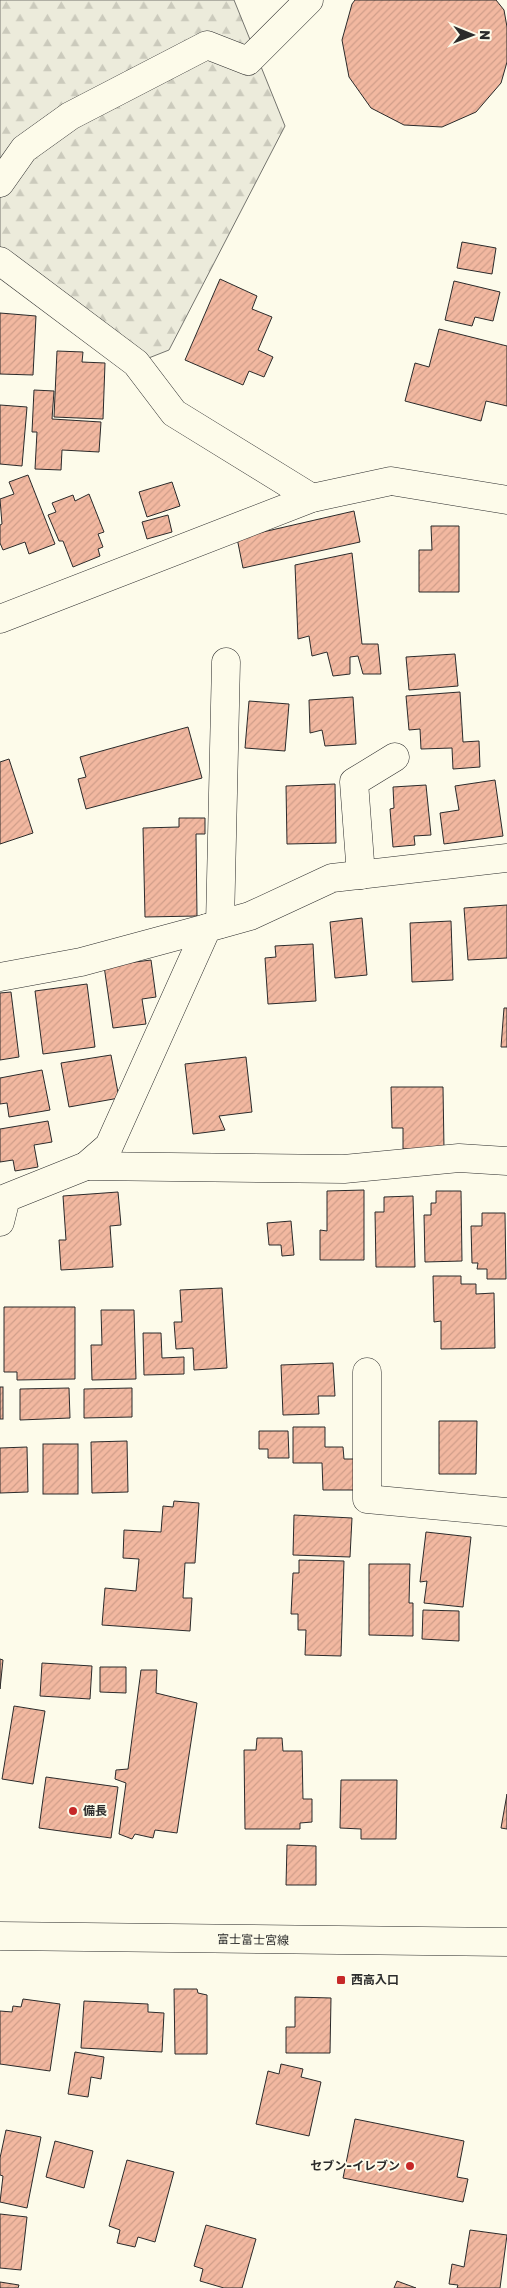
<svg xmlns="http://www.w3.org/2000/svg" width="507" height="2288" viewBox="0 0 507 2288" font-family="Rubik,'Noto Sans JP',sans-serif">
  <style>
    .forest { fill: url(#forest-firs); stroke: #74746e }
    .building { fill: url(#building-hatch); stroke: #2b2b2b }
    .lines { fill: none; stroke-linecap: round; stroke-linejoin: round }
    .minor-casing { stroke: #2b2b2b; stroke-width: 29 }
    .major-casing { stroke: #2b2b2b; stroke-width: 29 }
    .minor { stroke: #fdfbea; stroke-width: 28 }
    .major { stroke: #fdfbea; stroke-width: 28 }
    .poi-dot { fill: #c62828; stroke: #fdfbea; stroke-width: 2 }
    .labels { text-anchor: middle; stroke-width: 4; stroke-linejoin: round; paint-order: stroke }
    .poi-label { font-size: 12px; font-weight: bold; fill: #2b2b2b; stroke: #fdfbea; text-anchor: start }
    .street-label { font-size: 12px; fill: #2b2b2b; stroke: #fdfbea }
  </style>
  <defs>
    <pattern id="forest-firs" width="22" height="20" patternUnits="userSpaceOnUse" patternTransform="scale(1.25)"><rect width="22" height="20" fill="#ecebdb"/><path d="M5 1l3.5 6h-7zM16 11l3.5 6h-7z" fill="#cbcabc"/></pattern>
    <pattern id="building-hatch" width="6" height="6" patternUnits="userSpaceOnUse" patternTransform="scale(1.25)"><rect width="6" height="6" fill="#f2b8a0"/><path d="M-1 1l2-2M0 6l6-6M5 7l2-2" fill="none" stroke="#d09e8a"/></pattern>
  </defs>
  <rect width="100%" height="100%" fill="#fdfbea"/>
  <polygon class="forest" points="0,0 234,0 285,126 169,350 136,363 0,263"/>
  <g class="building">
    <polygon points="355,0 496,0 504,10 507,27 507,62 501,83 476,112 442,127 404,125 371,108 349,77 342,40 352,4"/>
    <polygon points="462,242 496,248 492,274 457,268"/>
    <polygon points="220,279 257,296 252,309 272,317 258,350 273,357 264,377 249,371 243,385 185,360"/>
    <polygon points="454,281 500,292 493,321 475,317 472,326 445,320"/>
    <polygon points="0,313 36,316 33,375 0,374"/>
    <polygon points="439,329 507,346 507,406 486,401 481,421 405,401 415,363 429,367"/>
    <polygon points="57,351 83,352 82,362 105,363 103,419 54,417"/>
    <polygon points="34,390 54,391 52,419 101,422 99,452 62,450 61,470 35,469 37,432 32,432"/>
    <polygon points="0,405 27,407 22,466 0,464"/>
    <polygon points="28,475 55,544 29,554 25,542 3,550 0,543 0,525 2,524 0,499 14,494 9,482"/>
    <polygon points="172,482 180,506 147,517 139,492"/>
    <polygon points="89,494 104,532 98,534 103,547 98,549 100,556 73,567 63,541 59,541 48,515 56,512 52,503 73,495 75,501"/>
    <polygon points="354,511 360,542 243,568 237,538"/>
    <polygon points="168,515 172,532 147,539 142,522"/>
    <polygon points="431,526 459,526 459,592 419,592 419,550 432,550"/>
    <polygon points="352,553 362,644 378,644 381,674 363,674 358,656 350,657 350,674 333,676 327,652 312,656 309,636 298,639 295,565"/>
    <polygon points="455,654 458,686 409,690 406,657"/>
    <polygon points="460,692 463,742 479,741 480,767 453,769 452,748 421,749 420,729 409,730 406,696"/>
    <polygon points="353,697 356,744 325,746 322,730 310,733 309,700"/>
    <polygon points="249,701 289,704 285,751 245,748"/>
    <polygon points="188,727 202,778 86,809 78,779 86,777 80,757"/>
    <polygon points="9,759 33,833 0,844 0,762"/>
    <polygon points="495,780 503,836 444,844 440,813 459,810 455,786"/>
    <polygon points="335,784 336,843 287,844 286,786"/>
    <polygon points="426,785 431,835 414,836 415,845 393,847 390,809 394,808 393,787"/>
    <polygon points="179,818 205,818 205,834 196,834 197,916 145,917 143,828 179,827"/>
    <polygon points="507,905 507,958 468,960 464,908"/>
    <polygon points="362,918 367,975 335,978 330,922"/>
    <polygon points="451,921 453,980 412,982 410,923"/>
    <polygon points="313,944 316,1001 268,1004 265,958 276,957 275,946"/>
    <polygon points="151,960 156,997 142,999 146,1024 113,1028 104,966"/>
    <polygon points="87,984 95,1047 43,1054 35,991"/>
    <polygon points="11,992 19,1057 0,1060 0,993"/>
    <polygon points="504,1008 507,1008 507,1047 501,1047"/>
    <polygon points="111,1055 119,1098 69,1107 61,1063"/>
    <polygon points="246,1057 252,1112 219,1116 225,1130 193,1134 185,1064"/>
    <polygon points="42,1070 50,1110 9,1117 7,1103 0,1104 0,1078"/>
    <polygon points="391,1087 443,1087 444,1149 403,1149 403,1128 392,1128"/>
    <polygon points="48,1121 52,1142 34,1145 38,1167 15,1171 13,1160 0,1162 0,1129"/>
    <polygon points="364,1190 364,1260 320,1260 320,1230 327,1231 327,1191"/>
    <polygon points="436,1191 461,1191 462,1261 425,1262 424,1215 431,1215 431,1203 436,1203"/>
    <polygon points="118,1192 121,1225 110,1226 113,1267 61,1270 59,1240 66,1240 63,1196"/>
    <polygon points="413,1196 415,1267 376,1267 375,1212 384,1212 384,1197"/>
    <polygon points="482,1213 505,1213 506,1279 487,1279 487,1269 477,1269 478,1263 472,1263 471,1226 482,1226"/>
    <polygon points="291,1221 294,1255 282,1256 281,1245 269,1245 267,1223"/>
    <polygon points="433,1276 461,1276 461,1284 476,1284 476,1294 494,1293 495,1348 441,1349 441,1321 434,1322"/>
    <polygon points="222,1288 227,1368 194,1370 193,1348 176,1349 174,1322 182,1322 180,1290"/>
    <polygon points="4,1307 75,1307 75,1379 17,1380 17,1372 4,1372"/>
    <polygon points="101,1310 134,1310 136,1379 92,1380 91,1345 102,1345"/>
    <polygon points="143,1333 161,1333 162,1358 184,1357 184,1374 144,1375"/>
    <polygon points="333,1363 335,1396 318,1396 319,1414 283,1415 281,1365"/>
    <rect x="0" y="1387" width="3" height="32"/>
    <polygon points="69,1388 70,1418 20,1420 20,1389"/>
    <polygon points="132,1388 132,1417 84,1418 84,1389"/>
    <polygon points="439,1421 477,1421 476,1474 439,1474"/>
    <polygon points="293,1427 325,1427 325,1447 343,1447 344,1459 354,1459 354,1490 323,1490 322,1463 293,1463"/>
    <polygon points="259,1431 288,1431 289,1458 268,1458 268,1449 259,1449"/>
    <polygon points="127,1441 128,1492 92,1493 91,1442"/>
    <rect x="43" y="1444" width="35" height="50"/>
    <polygon points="27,1447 28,1492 0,1493 0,1448"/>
    <polygon points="174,1501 199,1503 195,1563 185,1563 183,1598 192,1598 190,1631 102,1625 105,1588 136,1591 139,1559 123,1558 124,1530 161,1532 163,1506 173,1507"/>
    <polygon points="294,1515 352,1518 350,1557 293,1555"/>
    <polygon points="426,1532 471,1537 463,1607 424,1603 427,1581 420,1582"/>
    <polygon points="299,1560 344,1561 341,1656 305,1655 306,1630 298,1630 298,1614 291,1614 293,1573 299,1573"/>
    <polygon points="369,1564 410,1564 409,1603 413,1603 413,1636 369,1635"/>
    <polygon points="423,1610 459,1611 459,1641 422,1639"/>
    <polygon points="0,1659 3,1660 0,1689"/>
    <polygon points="42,1663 92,1666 90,1699 40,1696"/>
    <polygon points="100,1667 126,1667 126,1693 100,1692"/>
    <polygon points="141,1670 157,1670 156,1693 197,1703 177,1833 155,1830 153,1838 135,1834 132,1839 119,1834 126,1783 115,1779 116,1770 128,1769"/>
    <polygon points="14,1706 45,1711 33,1784 2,1779"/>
    <polygon points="257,1738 282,1738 283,1751 302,1751 303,1799 312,1799 312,1822 300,1823 300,1829 245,1829 244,1750 256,1750"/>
    <polygon points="46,1777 118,1787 111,1838 39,1828"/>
    <polygon points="341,1780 397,1780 396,1839 361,1839 361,1829 340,1828"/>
    <polygon points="507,1794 507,1829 501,1828"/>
    <polygon points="287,1845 316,1846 316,1885 286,1885"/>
    <polygon points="174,1989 197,1989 198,1993 207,1995 207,2054 175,2054"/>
    <polygon points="295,1997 331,1998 330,2053 286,2053 286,2027 295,2027"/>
    <polygon points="23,1999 60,2004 50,2071 0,2064 0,2011 12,2012 13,2006 21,2007"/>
    <polygon points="84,2001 148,2004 148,2012 164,2013 162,2052 81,2048"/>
    <polygon points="75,2052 104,2057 101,2079 91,2077 88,2097 68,2094"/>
    <polygon points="281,2064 303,2069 301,2077 321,2082 309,2136 256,2124 268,2071 279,2074"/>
    <polygon points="355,2119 464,2141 457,2177 468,2179 463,2202 343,2178"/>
    <polygon points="6,2130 41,2137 27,2208 0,2202 3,2176 0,2175 0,2158"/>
    <polygon points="55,2141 93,2151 84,2188 46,2177"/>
    <polygon points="127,2160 174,2172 155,2242 138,2237 135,2247 117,2243 120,2230 109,2226"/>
    <polygon points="0,2214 27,2217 21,2270 0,2268"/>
    <polygon points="206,2225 256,2239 242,2288 224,2288 200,2281 203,2269 194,2266"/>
    <polygon points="470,2230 507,2235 500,2288 457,2288 458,2285 449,2284 452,2264 464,2267"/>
    <polygon points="397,2281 416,2288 394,2288"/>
    <polygon points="0,2282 19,2285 18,2288 0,2288"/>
  </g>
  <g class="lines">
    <defs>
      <g id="minor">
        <polyline points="0,183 24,149 70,116 207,45 248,61 309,0"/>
        <polyline points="0,261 136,363 174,413 312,498"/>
        <polyline points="0,619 312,498 391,481 507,500"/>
        <polyline points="361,875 354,782 395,757"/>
        <polyline points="220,924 226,662"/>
        <polyline points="0,977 81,962 207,928"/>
        <polyline points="86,1166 344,1169 459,1158 507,1161"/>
        <polyline points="0,1222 6,1198 86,1166 109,1146 207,928 250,916 332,878 507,858"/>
        <polyline points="367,1372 367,1499 507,1512"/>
      </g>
      <polyline id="major" points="0,1936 507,1942"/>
    </defs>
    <use href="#minor" class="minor-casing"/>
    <use href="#major" class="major-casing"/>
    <use href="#minor" class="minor"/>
    <use href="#major" class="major"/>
  </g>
  <g class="poi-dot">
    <circle cx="73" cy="1811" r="5"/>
    <rect x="336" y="1975" width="10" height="10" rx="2.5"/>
    <circle cx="410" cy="2166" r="5"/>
  </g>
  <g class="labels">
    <g class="poi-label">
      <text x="83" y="1815">備長</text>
      <text x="351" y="1984">西高入口</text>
      <text x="400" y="2170" text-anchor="end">セブン-イレブン</text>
    </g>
    <g class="street-label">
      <text transform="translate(253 1940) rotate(1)" y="4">富士富士宮線</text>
    </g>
  </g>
  <g transform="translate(472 35) rotate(91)" stroke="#fdfbea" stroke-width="4" paint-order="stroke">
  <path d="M0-4L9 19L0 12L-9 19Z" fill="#2b2b2b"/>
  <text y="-8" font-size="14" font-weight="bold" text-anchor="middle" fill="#2b2b2b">N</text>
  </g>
</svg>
